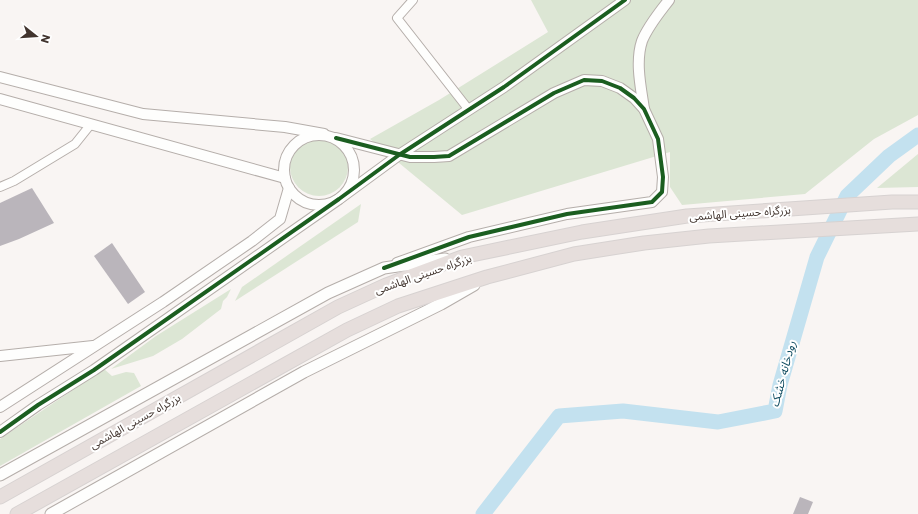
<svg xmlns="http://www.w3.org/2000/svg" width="918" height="514" viewBox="0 0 918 514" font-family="Poppins,'Noto Sans Arabic',sans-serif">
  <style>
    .green { fill: #dce6d4 }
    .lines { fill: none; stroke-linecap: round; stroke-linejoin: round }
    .river { stroke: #c3e1ef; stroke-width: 15 }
    .building { fill: #bab5bb }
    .minor-casing { stroke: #b5aeaa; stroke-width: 10 }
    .tertiary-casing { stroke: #b5aeaa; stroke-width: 12 }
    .secondary-casing { stroke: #b5aeaa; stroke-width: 13 }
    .trunk-casing { stroke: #d7d2d1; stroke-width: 15 }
    .minor { stroke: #fefefd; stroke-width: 8 }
    .tertiary { stroke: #fefefd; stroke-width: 10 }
    .secondary { stroke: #fefefd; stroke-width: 11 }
    .trunk { stroke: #e6dedc; stroke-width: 13 }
    .cycleway-casing { stroke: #fff; stroke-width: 6 }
    .cycleway { stroke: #1b5e20; stroke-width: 4 }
    .labels { text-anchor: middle; stroke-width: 4; stroke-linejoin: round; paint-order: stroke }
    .street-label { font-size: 11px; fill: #41342e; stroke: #fff }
    .water-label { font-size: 12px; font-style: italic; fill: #124e62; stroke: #fff }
  </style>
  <rect width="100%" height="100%" fill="#f9f5f3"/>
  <g class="green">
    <polygon points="531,0 918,0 918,115 874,139 805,194 682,205 670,187 670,152 462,215 370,139 439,100 548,32"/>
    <circle cx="319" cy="167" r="29"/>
    <polygon points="918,154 918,187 877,188"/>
    <polygon points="361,204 358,222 235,301 242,287"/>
    <polygon points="231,289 227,297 223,301 221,309 182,339 153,356 111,369 156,336"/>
    <polygon points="104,369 112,376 126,372 134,373 141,386 0,466 0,439"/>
  </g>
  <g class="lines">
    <polyline class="river" points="483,514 559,416 623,411 718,422 775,411 780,385 817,257 847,196 889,156 918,135"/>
  </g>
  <g class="building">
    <polygon points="32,188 54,223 19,239 0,246 0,203"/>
    <polygon points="112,243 145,292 128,304 94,256"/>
    <polygon points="800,497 813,502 808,514 793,514"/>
  </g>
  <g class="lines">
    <defs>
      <g id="minor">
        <polyline points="413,0 397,18 469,110"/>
        <polyline points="0,187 14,181 75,144 91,124"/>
      </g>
      <g id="tertiary">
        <polyline points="0,77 143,114 285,127 324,134"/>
        <polyline points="0,99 285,178"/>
        <path d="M 644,109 C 641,88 635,62 642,41 C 648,26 659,13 669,0"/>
        <circle cx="319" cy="170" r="35"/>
        <polyline points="336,138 410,157 434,157 449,156 554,93 584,80 602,81 620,88 634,98 644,109 658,139 663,177 662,192 652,202 567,214 469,237 397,263"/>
        <polyline points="0,356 93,346"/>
        <polyline points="0,407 163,302 252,241 280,219 289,188"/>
        <polyline points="0,432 38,405 94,370 339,199 399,155 504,87 625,0"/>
      </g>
      <g id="secondary">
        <polyline points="0,475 328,293 384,268 445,259"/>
        <polyline points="51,514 304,372 441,304 474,285"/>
      </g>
      <g id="trunk">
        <polyline points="0,497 338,307 386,285 462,257 582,232 687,216 892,202 918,202"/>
        <polyline points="17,514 347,330 398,306 487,277 574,254 644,243 709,236 918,224"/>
      </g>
    </defs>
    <use href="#minor" class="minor-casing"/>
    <use href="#tertiary" class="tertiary-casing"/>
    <use href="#secondary" class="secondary-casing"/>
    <use href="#trunk" class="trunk-casing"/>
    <use href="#minor" class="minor"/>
    <use href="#tertiary" class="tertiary"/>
    <use href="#secondary" class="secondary"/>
    <use href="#trunk" class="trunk"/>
    <defs>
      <g id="cycleway">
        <polyline points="336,138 410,157 434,157 449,156 554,93 584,80 602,81 620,88 634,98 644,109 658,139 663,177 662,192 652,202 567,214 469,237 384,268"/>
        <polyline points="0,432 38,405 94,370 339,199 399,155 504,87 625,0"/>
      </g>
    </defs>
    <use href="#cycleway" class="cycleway-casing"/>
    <use href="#cycleway" class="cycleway"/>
  </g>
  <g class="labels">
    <g class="street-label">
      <text transform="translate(740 213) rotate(-4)" y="4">بزرگراه حسینی الهاشمی</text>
      <text transform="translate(423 274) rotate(-19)" y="4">بزرگراه حسینی الهاشمی</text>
      <text transform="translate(135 421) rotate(-29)" y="4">بزرگراه حسینی الهاشمی</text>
    </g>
    <g class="water-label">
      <text transform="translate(783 374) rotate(-75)" y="4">رودخانه خشک</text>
    </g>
  </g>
  <g transform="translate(36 36) rotate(107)" stroke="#ffffff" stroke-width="3" paint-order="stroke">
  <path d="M0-3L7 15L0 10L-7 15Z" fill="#41342e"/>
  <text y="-6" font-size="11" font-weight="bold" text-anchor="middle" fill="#41342e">N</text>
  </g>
</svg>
